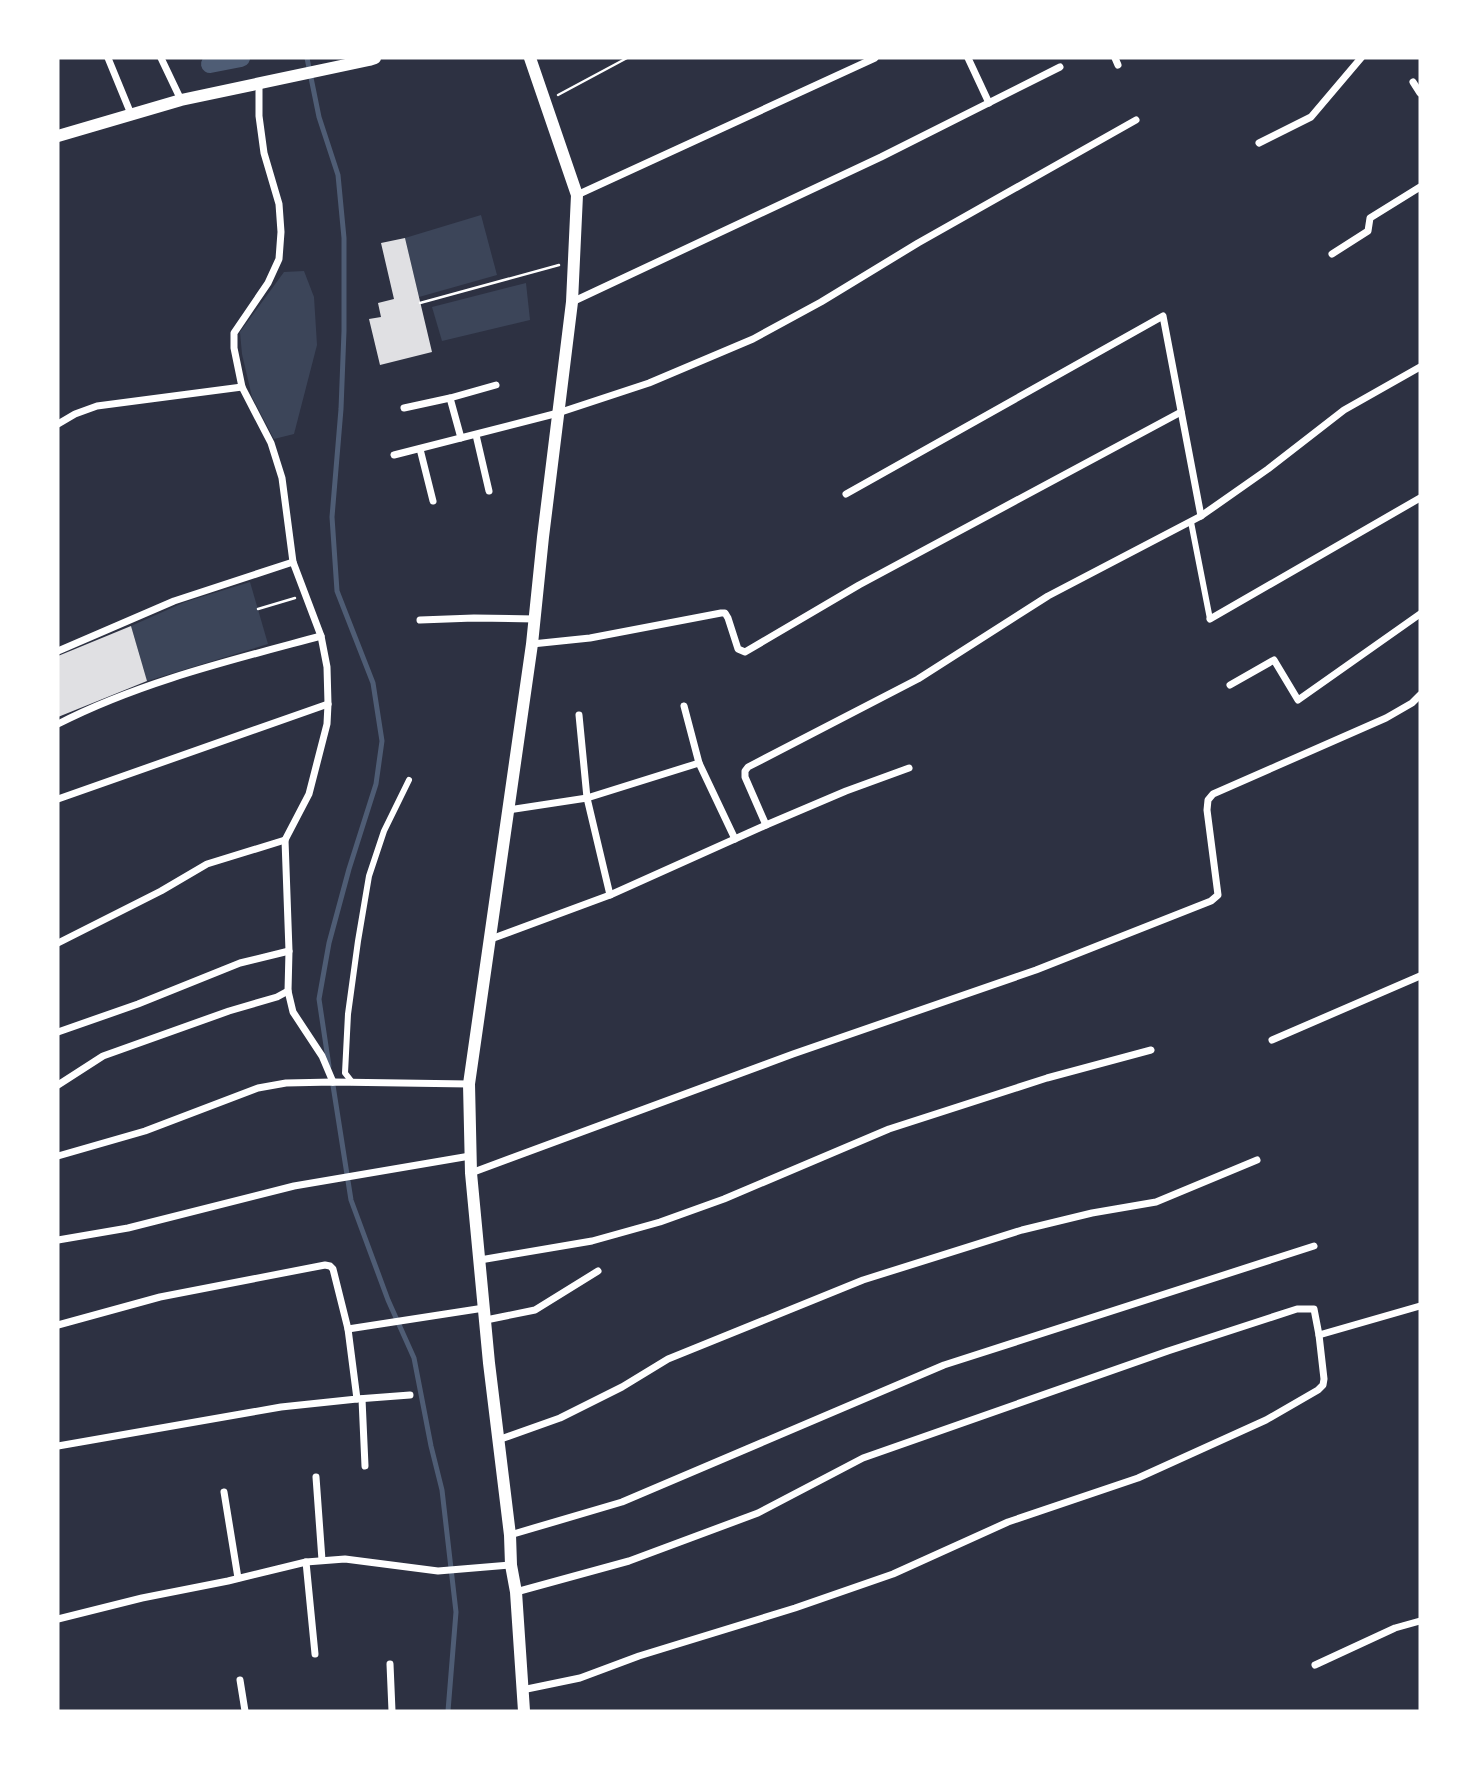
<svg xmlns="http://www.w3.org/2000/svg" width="1478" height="1769" viewBox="0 0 1478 1769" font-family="Montserrat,sans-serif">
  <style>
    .green { fill: #3c4559 }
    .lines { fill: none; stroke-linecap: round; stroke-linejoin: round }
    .stream { stroke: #4f5d75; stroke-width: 5 }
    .canal { stroke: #4f5d75; stroke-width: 18 }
    .building { fill: #e0e0e3 }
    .path { stroke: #fff; stroke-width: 2.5 }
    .pedestrian { stroke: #fff; stroke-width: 6 }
    .minor { stroke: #fff; stroke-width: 7 }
    .tertiary { stroke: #fff; stroke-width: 12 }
  </style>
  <rect width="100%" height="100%" fill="#2d3142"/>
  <g class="green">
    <polygon points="481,215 497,275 419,297 405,238"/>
    <polygon points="304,271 314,297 317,345 294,434 274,439 252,397 242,354 240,332 284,272"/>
    <polygon points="526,283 530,320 442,341 432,307"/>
    <polygon points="250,582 268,644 147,681 131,626 185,602"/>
  </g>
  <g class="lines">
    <g class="stream">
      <polyline points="307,58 319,117 338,175 344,238 344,331 341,409 332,517 337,591 373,683 382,741 376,784 349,869 329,943 319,999 329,1066"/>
      <polyline points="332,1079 351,1200 388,1300 414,1358 431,1446 442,1490 456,1612 448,1711"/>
    </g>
    <polyline class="canal" points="210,64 241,58"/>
  </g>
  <g class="building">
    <polygon points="405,238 432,352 380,365 369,319 381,317 378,303 394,299 381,243"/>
    <polygon points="131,626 147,681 58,717 58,656"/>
  </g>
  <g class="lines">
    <g class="path">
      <polyline points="558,95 627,58"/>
      <polyline points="420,303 559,265"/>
      <polyline points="258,609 295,598"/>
    </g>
    <g class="pedestrian">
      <polyline points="1191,522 1210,619"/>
      <polyline points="352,1082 345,1073 348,1014 358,941 369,876 384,831 409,780"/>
    </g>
    <g class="minor">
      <polyline points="108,58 131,114"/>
      <polyline points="161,58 181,100"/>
      <polyline points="968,58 989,103"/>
      <polyline points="1115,58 1118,65"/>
      <polyline points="1413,82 1420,93"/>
      <polyline points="259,83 259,116 264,153 279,204 281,232 279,259 268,283 234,333 234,348 242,387 271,443 282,478 293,562 321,636 327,667 328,704 327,724 309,794 285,840 289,951 288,991 293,1012 322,1056 333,1082"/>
      <polyline points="1259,143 1311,117 1361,58"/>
      <polyline points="577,195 875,58"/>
      <polyline points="1332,254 1368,231 1370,218 1420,187"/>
      <polyline points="572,302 881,157 1060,67"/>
      <polyline points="404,408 450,398"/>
      <polyline points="58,424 75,414 97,406 242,387"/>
      <polyline points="476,435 489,491"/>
      <polyline points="461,438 450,398 496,385"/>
      <polyline points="420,449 433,501"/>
      <polyline points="394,455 558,413 649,383 753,339 821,302 918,243 1136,120"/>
      <polyline points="846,494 1163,316 1201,516"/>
      <polyline points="1210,619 1420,498"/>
      <polyline points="420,620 474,618 535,619"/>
      <polyline points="532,644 590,638 721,613 725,613 728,618 738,649 745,652 859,585 1181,412"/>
      <polyline points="58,651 174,601 293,562"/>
      <polyline points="1230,685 1274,660 1298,700 1420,614"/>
      <polyline points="684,706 699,763"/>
      <polyline points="579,715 587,798 610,895"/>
      <path d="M 58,724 C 140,682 232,660 321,636"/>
      <polyline points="58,799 328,704"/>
      <polyline points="508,810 587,798 699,763 735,839"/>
      <polyline points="766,825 745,777 745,771 748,767 918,679 1048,596 1201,516 1268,469 1344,410 1420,367"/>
      <polyline points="491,939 610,895 766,825 846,791 909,768"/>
      <polyline points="58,943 161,891 207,864 285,840"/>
      <polyline points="58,1032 138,1004 240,963 289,951"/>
      <polyline points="1272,1040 1420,976"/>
      <polyline points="58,1085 103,1056 229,1011 277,997 288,991"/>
      <polyline points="58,1156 145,1131 258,1088 286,1083 333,1082 469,1084"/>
      <polyline points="471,1173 793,1054 1036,970 1211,901 1218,895 1207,810 1208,800 1213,794 1386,718 1412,703 1420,695"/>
      <polyline points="58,1240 128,1228 294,1186 470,1156"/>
      <polyline points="480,1260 592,1241 660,1222 724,1199 889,1129 1047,1078 1151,1050"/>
      <polyline points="486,1320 535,1310 598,1271"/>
      <polyline points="58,1325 160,1297 325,1265 330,1266 333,1269 348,1329 357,1399 281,1407 58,1446"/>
      <polyline points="348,1329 484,1308"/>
      <polyline points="357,1399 410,1395"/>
      <polyline points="362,1399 365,1466"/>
      <polyline points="498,1440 560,1418 622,1387 668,1359 863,1280 1022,1230 1092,1213 1156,1202 1257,1160"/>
      <polyline points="316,1477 322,1560"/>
      <polyline points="224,1492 238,1578"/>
      <polyline points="510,1535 622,1502 944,1365 1314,1246"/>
      <polyline points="306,1562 315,1654"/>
      <polyline points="516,1592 629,1561 758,1513 863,1458 1168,1351 1297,1309 1314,1309 1319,1335 1420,1306"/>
      <polyline points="58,1619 142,1598 228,1581 306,1562 345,1559 438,1571 511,1565"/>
      <polyline points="390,1664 392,1711"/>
      <polyline points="1315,1665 1395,1628 1420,1621"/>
      <polyline points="240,1680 245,1711"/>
      <polyline points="522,1690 580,1678 639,1656 795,1608 893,1574 1008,1522 1138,1478 1266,1420 1318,1390 1323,1385 1324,1379 1319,1335"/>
    </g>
    <g class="tertiary">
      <polyline points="58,136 181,100 369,60 375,58"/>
      <polyline points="524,1711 516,1592 511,1565 510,1535 489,1363 471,1173 469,1084 532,644 543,537 572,302 577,195 530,58"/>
    </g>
  </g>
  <rect width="1478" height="1769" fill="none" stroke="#ffffff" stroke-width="119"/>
</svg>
